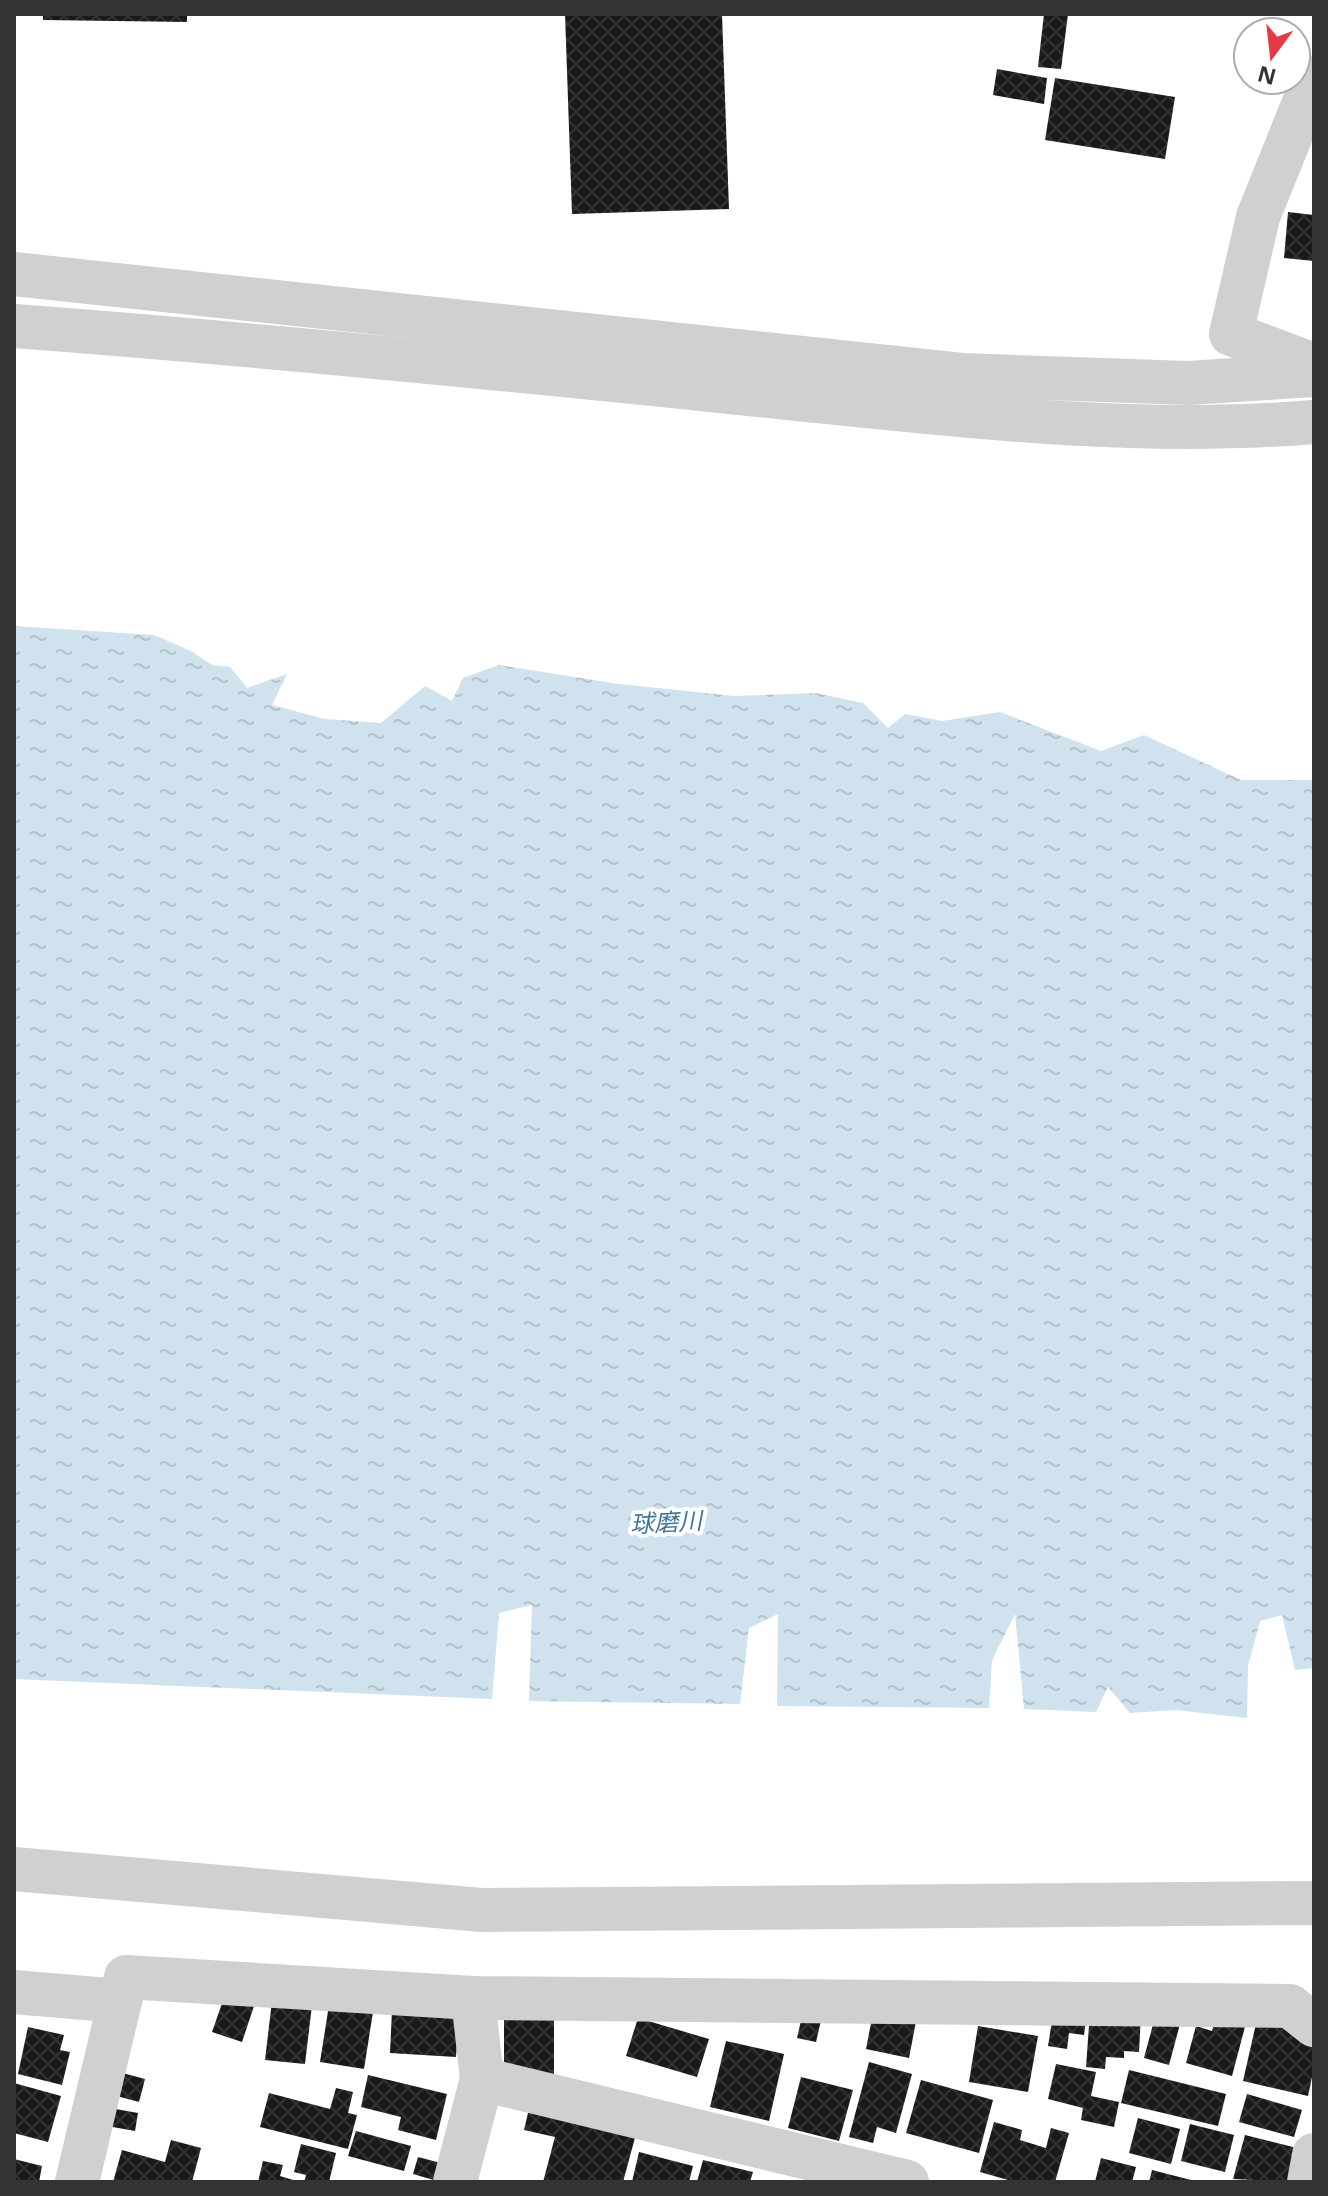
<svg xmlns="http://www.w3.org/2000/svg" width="1328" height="2196" viewBox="0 0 1328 2196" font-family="'Open Sans','Noto Sans JP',sans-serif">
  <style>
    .water { fill: url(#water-ripples) }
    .building { fill: url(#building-cross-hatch) }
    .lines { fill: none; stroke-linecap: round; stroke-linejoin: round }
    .minor { stroke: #d0d0d0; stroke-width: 44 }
    .labels { text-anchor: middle; stroke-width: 8; stroke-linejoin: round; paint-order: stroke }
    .water-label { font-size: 24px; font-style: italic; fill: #3f7597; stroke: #fff }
  </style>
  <defs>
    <pattern id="water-ripples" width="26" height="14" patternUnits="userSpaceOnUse" patternTransform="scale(2)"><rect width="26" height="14" fill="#cfe2ee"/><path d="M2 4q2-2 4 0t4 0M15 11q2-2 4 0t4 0" fill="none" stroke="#b2c2cd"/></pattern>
    <pattern id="building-cross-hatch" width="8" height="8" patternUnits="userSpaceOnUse" patternTransform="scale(2)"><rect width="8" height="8" fill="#1a1a1a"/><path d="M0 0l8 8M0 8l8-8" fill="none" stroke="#333"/></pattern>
  </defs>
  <rect width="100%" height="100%" fill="#fff"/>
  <polygon class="water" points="14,626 154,635 191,651 212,665 230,667 247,688 287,674 272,705 325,719 381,723 425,686 452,701 463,678 499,665 619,684 734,696 816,693 863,703 888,728 905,714 942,721 1000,712 1101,751 1144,735 1241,780 1314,780 1314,1668 1295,1670 1282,1615 1260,1621 1248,1666 1247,1718 1176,1710 1130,1713 1108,1687 1096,1712 1024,1709 1015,1614 992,1660 989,1708 777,1706 778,1614 749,1628 740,1704 529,1701 532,1605 499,1613 492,1699 14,1679"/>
  <g class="building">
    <polygon points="43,14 187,14 187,22 43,20"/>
    <polygon points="565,14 722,14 729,209 572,214"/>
    <polygon points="1044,14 1068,14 1061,69 1038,67"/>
    <polygon points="997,69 1047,78 1044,104 993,95"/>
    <polygon points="1055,78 1175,97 1165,159 1045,140"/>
    <polygon points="1288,212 1314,215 1314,261 1284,258"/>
    <polygon points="226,1992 255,2003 242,2042 212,2032"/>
    <polygon points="272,2001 312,2005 305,2064 265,2060"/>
    <polygon points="875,2003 918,2011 909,2058 866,2049"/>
    <polygon points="329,2005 373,2012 364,2069 320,2062"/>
    <polygon points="804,2008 823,2012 816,2042 797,2038"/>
    <polygon points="392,2010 459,2015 456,2057 390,2053"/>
    <polygon points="1090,2012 1141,2015 1139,2052 1124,2051 1124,2058 1106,2057 1105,2069 1086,2067"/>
    <polygon points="1053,2015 1086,2020 1084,2035 1069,2033 1067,2049 1048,2046"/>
    <polygon points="1258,2015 1314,2043 1314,2068 1308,2096 1243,2081"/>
    <polygon points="1216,2016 1246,2023 1232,2076 1186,2063 1196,2026 1212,2031"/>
    <polygon points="504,2017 554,2017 554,2076 504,2075"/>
    <polygon points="1155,2017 1180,2024 1169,2065 1144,2058"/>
    <polygon points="638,2018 709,2039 697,2077 626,2056"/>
    <polygon points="978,2026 1038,2036 1028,2092 969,2082"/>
    <polygon points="28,2027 64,2035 60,2050 70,2052 62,2085 18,2074"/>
    <polygon points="726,2041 784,2054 769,2121 710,2107"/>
    <polygon points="869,2062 912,2074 896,2133 877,2127 873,2143 849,2137"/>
    <polygon points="1056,2064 1096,2072 1091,2096 1119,2102 1114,2127 1081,2120 1083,2108 1048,2099"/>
    <polygon points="1129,2070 1226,2094 1218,2126 1121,2103"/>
    <polygon points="115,2071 145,2079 139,2102 109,2094"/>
    <polygon points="368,2075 447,2094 436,2140 398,2130 401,2117 361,2107"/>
    <polygon points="801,2077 853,2090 839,2141 788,2128"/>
    <polygon points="921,2080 993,2100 979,2153 906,2133"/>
    <polygon points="14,2083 61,2096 48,2142 14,2133"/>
    <polygon points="336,2088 353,2092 348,2113 357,2115 348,2149 260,2127 269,2093 330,2109"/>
    <polygon points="1247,2094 1302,2110 1294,2137 1239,2122"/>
    <polygon points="532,2096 636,2134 623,2182 543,2182 555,2137 524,2130"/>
    <polygon points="110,2108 138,2113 135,2131 107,2126"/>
    <polygon points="1138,2118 1180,2129 1171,2164 1129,2153"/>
    <polygon points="994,2122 1022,2130 1020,2140 1046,2148 1051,2128 1069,2133 1055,2182 1015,2182 980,2172"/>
    <polygon points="1190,2124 1234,2135 1225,2172 1181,2161"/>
    <polygon points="356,2131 411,2146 404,2171 348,2156"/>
    <polygon points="1245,2135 1297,2148 1289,2182 1233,2179"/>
    <polygon points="171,2140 201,2148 192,2182 113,2182 122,2150 165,2162"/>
    <polygon points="301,2144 336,2153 329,2182 304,2182 306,2175 294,2172"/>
    <polygon points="639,2152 693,2166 689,2182 632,2182"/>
    <polygon points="418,2157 441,2163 437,2181 413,2174"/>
    <polygon points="1101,2158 1136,2167 1132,2182 1095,2182"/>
    <polygon points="14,2159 42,2166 39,2182 14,2182"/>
    <polygon points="703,2160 753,2172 750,2182 697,2182"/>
    <polygon points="263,2161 283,2165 280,2176 300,2182 258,2182"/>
    <polygon points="1152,2170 1195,2181 1195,2182 1149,2182"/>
  </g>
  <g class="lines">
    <g class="minor">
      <polyline points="1314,78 1258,217 1231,334 1314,365"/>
      <polyline points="14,274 962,375 1188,383 1314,375"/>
      <path d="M 14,326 C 256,344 497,368 739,393 C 930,412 1121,438 1314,422"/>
      <polyline points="14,1869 482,1910 1314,1903"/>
      <polyline points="14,1992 120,2001 126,1977 473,1998 1290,2006 1314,2025"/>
      <polyline points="473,1998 482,2079"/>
      <polyline points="77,2182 120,2001"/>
      <polyline points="455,2182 482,2079 907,2182"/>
      <polyline points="1309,2182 1314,2155"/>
    </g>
  </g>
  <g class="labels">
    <g class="water-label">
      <text transform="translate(666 1523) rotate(-3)" y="8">球磨川</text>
    </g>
  </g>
  <rect width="1328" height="2196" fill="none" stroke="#333333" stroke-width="32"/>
  <g transform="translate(1272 56) rotate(195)"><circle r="38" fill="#ffffff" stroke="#adadad" stroke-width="2"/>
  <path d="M0-6L14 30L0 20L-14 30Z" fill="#e63946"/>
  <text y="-12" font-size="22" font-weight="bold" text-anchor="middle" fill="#333333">N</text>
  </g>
</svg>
